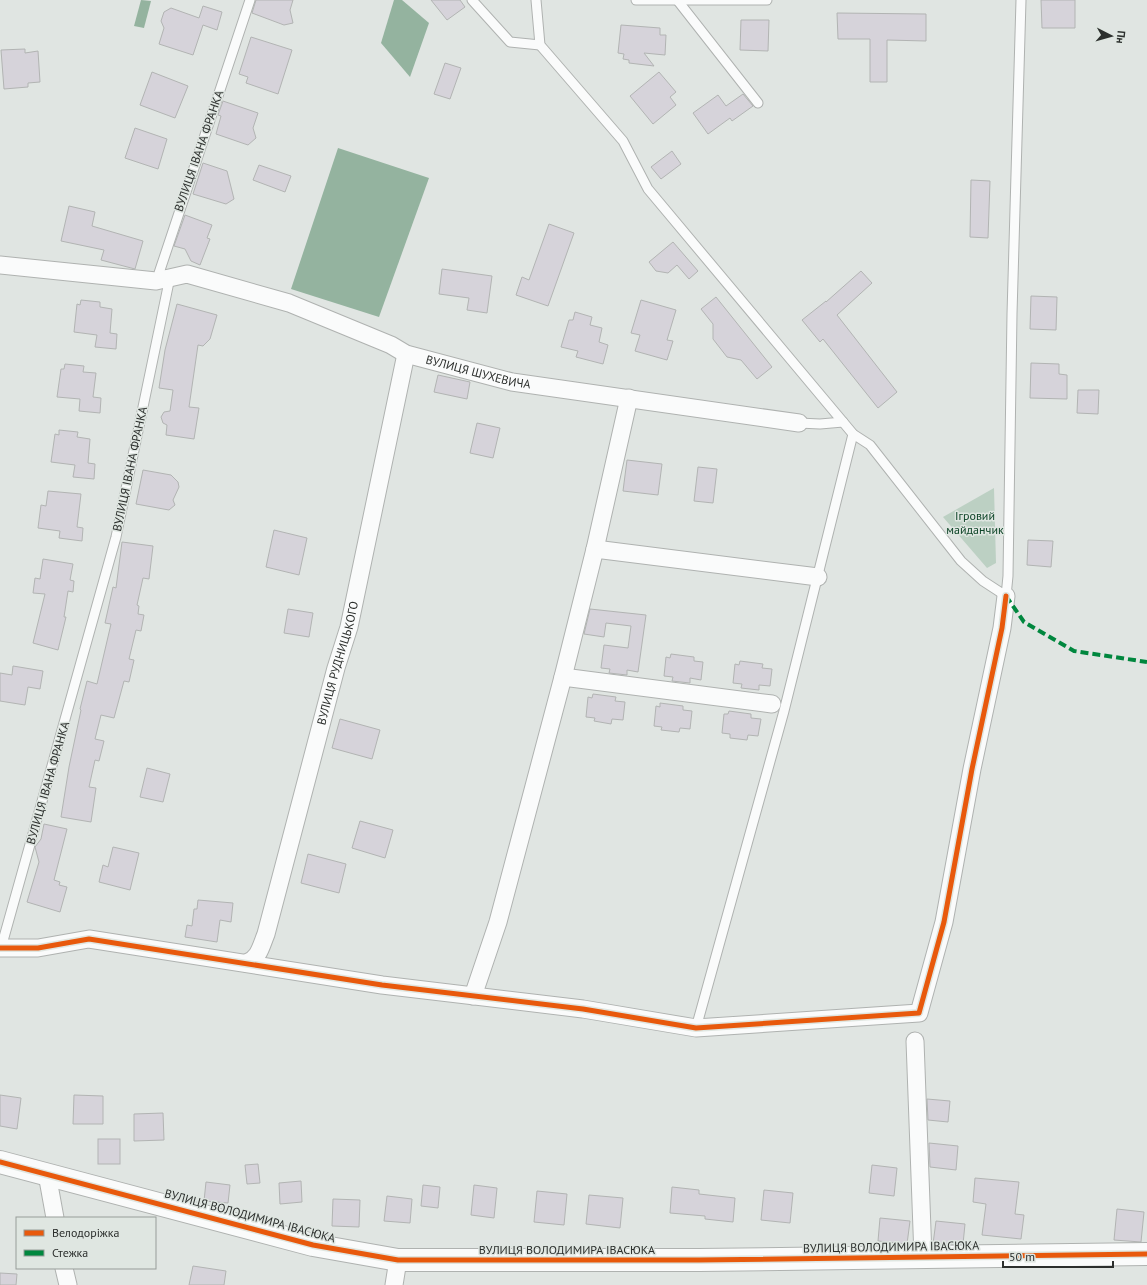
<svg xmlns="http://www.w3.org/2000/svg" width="1147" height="1285" viewBox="0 0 1147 1285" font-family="'PT Sans',sans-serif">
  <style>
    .green { fill: #bcd0c3 }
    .water { fill: #94b39f }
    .building { fill: #d6d3da; stroke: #b2b4b3 }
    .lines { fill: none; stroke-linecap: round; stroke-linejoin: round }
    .service-casing { stroke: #afb2b0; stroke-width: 11 }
    .minor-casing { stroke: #afb2b0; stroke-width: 19 }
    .tertiary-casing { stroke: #afb2b0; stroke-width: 24 }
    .service { stroke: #fafbfb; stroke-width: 9 }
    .minor { stroke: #fafbfb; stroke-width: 17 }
    .tertiary { stroke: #fafbfb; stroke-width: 22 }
    .quiet { stroke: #00873e; stroke-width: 4; stroke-dasharray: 8 4; stroke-linecap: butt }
    .cycleway-casing { stroke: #dfe6e1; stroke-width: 8 }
    .cycleway { stroke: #e8590c; stroke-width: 5 }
    .labels { text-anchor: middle; stroke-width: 3; stroke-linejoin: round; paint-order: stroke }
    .street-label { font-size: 12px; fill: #2c2f2d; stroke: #dfe6e1 }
    .park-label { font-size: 12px; fill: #0d4427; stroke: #dfe6e1 }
  </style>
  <rect width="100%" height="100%" fill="#e0e5e2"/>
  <polygon class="green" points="994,488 996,563 987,568 943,517"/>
  <g class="water">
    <polygon points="141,0 151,1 144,28 134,26"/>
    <polygon points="394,0 402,0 429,23 410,77 381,43"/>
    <polygon points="338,148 429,178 379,317 291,289"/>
  </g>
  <g class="building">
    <polygon points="256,0 293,0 290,10 293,23 284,25 252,13"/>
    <polygon points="431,0 460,0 465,7 447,20"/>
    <polygon points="1041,0 1075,0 1075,28 1042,28"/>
    <polygon points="203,6 222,12 217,30 203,25 193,55 159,44 164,28 161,21 164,12 171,8 199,18"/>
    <polygon points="837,13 926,14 926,41 887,40 887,82 870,82 870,39 838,39"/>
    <polygon points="741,20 769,20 768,51 740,50"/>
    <polygon points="621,25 660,28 660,35 666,35 665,55 644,53 654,66 629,63 629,60 623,59 624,54 618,53"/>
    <polygon points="251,37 292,50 278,94 246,83 248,77 239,74"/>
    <polygon points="25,49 25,53 38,51 40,82 28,83 28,87 4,89 1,50"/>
    <polygon points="445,63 461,68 450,99 434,94"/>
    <polygon points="152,72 188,86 175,118 140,105"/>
    <polygon points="659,72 676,92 670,97 676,105 653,124 630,96"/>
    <polygon points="743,94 753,106 732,121 730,118 708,134 693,113 718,95 726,106"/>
    <polygon points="223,101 258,113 253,128 256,138 248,145 216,134 221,116 218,115"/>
    <polygon points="135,128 167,139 158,169 125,158"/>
    <polygon points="672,151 681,164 661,179 651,167"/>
    <polygon points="203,163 227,171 234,199 226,204 193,194"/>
    <polygon points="259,165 291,176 285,192 253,180"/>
    <polygon points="971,180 990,181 988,238 970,237"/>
    <polygon points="69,206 95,212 92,226 143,241 135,269 101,260 104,250 61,241"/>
    <polygon points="185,215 212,225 207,238 210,239 200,265 191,261 185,249 174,246"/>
    <polygon points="549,224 574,233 548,306 516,295 522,277 529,280"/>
    <polygon points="673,242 698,271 689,279 677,265 668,273 656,271 649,262"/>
    <polygon points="442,269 492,276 487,313 467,310 469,298 439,294"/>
    <polygon points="861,271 872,283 837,315 897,392 878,408 823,339 820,342 802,320 826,301 826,302"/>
    <polygon points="1031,296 1057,297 1056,330 1030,329"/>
    <polygon points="716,297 772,367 757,379 741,360 727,357 713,339 713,324 701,309"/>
    <polygon points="81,300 100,302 100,307 112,309 110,333 117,334 116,349 95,347 97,335 74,332 77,304 80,305"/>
    <polygon points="641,300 676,310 667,340 673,341 667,360 635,351 640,335 631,333"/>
    <polygon points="177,304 217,315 210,339 203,346 198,345 189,407 199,408 194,439 166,435 167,425 163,423 161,417 164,412 170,411 173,390 159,388 165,350"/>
    <polygon points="575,312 592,317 590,325 602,328 599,342 608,345 603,364 576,357 578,351 561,347 569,320 573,320"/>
    <polygon points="1031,363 1059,364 1059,374 1067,375 1067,399 1030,398"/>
    <polygon points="65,364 84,366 83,372 96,373 93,397 101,398 100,413 79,411 80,399 57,397 61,369 64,369"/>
    <polygon points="438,375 470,382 467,399 434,392"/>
    <polygon points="1078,390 1099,390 1098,414 1077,413"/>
    <polygon points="477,423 500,428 493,458 470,453"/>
    <polygon points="59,430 78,432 77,437 90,439 88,463 95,464 94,479 73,477 75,465 51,462 55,434 59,435"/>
    <polygon points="627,460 662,464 658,495 623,491"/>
    <polygon points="698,467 717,469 713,503 694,501"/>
    <polygon points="143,470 171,475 178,482 179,487 173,500 175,505 169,510 136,504"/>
    <polygon points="48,491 81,494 77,527 83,528 82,541 59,538 60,531 38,528 41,505 46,506"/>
    <polygon points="274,530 307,538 299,575 266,567"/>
    <polygon points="1028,540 1053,541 1051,567 1027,565"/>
    <polygon points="122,542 153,546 149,579 143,578 137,605 139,606 138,614 144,615 141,631 136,630 129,659 134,660 129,682 124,681 114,718 101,715 95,739 104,741 99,761 95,760 89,787 96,788 91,822 61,817 69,767 81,710 80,709 87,681 97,684 111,624 105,623 113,587 116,588"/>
    <polygon points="43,559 73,564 70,580 74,581 73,592 68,591 64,617 66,617 58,650 33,643 45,594 33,593 35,578 40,579"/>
    <polygon points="288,609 313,613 309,637 284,633"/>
    <polygon points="590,609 646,615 638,672 627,670 627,675 609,673 610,669 601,668 604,645 628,648 631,626 606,623 604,637 584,634"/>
    <polygon points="671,654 694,657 694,661 703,662 701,680 690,678 690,683 672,681 673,677 664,676 666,657 670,658"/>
    <polygon points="740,661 763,664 762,668 772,669 770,686 759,685 759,690 741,688 742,684 733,683 735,664 739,665"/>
    <polygon points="13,666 43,671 40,689 28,687 25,705 0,701 0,673 12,675"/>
    <polygon points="593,694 616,697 615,701 625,702 623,720 612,719 611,724 594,721 595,718 586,717 588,697 592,698"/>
    <polygon points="660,703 683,706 683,710 692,711 690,729 680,728 679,732 661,730 662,727 654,726 656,706 660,707"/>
    <polygon points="729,711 751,714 751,718 761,719 758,736 748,735 747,740 730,738 730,734 722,733 724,714 728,714"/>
    <polygon points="340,719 380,730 372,759 332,748"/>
    <polygon points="147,768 170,774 163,802 140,797"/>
    <polygon points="360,821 393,830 385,858 352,848"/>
    <polygon points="44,824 67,829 54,880 60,882 59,885 67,887 60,912 27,902 39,862 35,847 41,839"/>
    <polygon points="113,847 139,853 130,890 99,882 103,865 108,867"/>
    <polygon points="308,854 346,864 339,893 301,883"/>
    <polygon points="198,900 233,903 231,922 220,920 217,942 185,937 187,925 192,926 194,909 197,909"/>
    <polygon points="0,1095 21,1098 17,1129 0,1126"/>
    <polygon points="74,1095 103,1096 103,1124 73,1124"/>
    <polygon points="927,1099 950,1101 948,1122 928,1120"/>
    <polygon points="163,1113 164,1140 134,1141 134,1114"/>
    <rect x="98" y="1139" width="22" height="25"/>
    <polygon points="929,1143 958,1146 956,1170 930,1167"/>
    <polygon points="258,1164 260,1183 247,1184 245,1165"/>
    <polygon points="872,1165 897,1168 894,1196 869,1193"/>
    <polygon points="975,1178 1019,1182 1015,1214 1024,1215 1021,1239 982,1235 986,1204 973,1202"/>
    <polygon points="301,1181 302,1202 280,1204 279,1183"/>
    <polygon points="206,1182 230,1185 228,1203 204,1201"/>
    <polygon points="423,1185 440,1187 438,1208 421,1206"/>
    <polygon points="474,1185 497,1188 494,1218 471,1215"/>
    <polygon points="672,1187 699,1190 699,1194 735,1198 733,1222 705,1219 705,1216 670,1213"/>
    <polygon points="764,1190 793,1193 790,1223 761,1220"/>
    <polygon points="537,1191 567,1194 564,1225 534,1222"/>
    <polygon points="589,1195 623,1198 620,1228 586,1224"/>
    <polygon points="387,1196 412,1199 410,1223 384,1221"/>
    <polygon points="333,1199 360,1200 359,1227 332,1226"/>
    <polygon points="1117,1209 1144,1212 1141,1242 1114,1240"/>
    <polygon points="880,1218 910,1221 907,1244 878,1241"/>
    <polygon points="936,1221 965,1224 963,1244 933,1244"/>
    <polygon points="193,1266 226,1271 224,1285 189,1285"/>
    <polygon points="0,1273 17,1274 16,1285 0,1285"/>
  </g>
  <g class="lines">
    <defs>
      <g id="service">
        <polyline points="472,0 510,42 540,45"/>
        <polyline points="536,0 540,45 623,141 648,189 843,422 853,434 870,445 961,561 983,581 1006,596 1008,576 1012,314 1021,0"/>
        <polyline points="636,0 767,0"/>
        <polyline points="678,1 758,103"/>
        <polyline points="799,423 820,424 843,422"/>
        <polyline points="1,948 116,537 170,277 159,273 250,0"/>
        <polyline points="696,1028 784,711 853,434"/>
      </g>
      <g id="minor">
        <path id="s1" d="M 0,265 L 156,281 L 187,274 L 289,303 L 391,345 L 406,354 L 512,382 L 799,423"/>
        <polyline points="595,549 818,577"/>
        <polyline points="563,677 772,704"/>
        <polyline points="0,948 38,948 89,939 382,985 583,1009 696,1028 919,1013 944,922 972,769 1002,628 1006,596"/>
        <path id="s2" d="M 246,963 C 259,959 261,946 266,934 L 336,668 L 349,627 L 406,354"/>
        <polyline points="473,996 498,922 563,677 595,549 629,398"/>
        <polyline points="915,1041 923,1257"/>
        <polyline points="47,1174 55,1218"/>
        <polyline points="64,1268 68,1285"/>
        <polyline points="394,1285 398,1260"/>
      </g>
      <polyline id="tertiary" points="0,1162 313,1245 398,1260 699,1260 1147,1254"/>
    </defs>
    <use href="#service" class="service-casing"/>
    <use href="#minor" class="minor-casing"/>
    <use href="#tertiary" class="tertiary-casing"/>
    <use href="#service" class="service"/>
    <use href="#minor" class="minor"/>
    <use href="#tertiary" class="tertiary"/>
    <polyline class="quiet" points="1006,596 1024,622 1074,651 1147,662"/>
    <defs>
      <g id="cycleway">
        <polyline points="0,948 38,948 89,939 382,985 583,1009 696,1028 919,1013 944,922 972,769 1002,628 1006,596"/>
        <polyline points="0,1162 313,1245 398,1260 699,1260 1147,1254"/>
      </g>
    </defs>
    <use href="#cycleway" class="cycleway-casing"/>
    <use href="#cycleway" class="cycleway"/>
  </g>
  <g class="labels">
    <g class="street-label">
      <text transform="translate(199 151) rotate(-71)" y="4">ВУЛИЦЯ ІВАНА ФРАНКА</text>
      <text dy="4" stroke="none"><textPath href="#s1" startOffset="497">ВУЛИЦЯ ШУХЕВИЧА</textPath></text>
      <text transform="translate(130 469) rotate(-78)" y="4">ВУЛИЦЯ ІВАНА ФРАНКА</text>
      <text dy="4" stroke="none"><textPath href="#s2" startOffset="317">ВУЛИЦЯ РУДНИЦЬКОГО</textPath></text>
      <text transform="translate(48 783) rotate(-74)" y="4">ВУЛИЦЯ ІВАНА ФРАНКА</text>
      <text transform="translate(250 1216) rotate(15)" y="4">ВУЛИЦЯ ВОЛОДИМИРА ІВАСЮКА</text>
      <text transform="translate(891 1247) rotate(-1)" y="4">ВУЛИЦЯ ВОЛОДИМИРА ІВАСЮКА</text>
      <text x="567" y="1254">ВУЛИЦЯ ВОЛОДИМИРА ІВАСЮКА</text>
    </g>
    <g class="park-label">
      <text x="975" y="520">Ігровий<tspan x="975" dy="14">майданчик</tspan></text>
    </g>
  </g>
  <rect x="16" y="1217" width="140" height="52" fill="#dfe6e1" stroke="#979d99"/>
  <rect x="24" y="1230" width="20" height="6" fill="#e8590c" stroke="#979d99"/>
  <text x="52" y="1237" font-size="12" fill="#2c2f2d">Велодоріжка</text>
  <rect x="24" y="1250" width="20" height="6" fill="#00873e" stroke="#979d99"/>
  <text x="52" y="1257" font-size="12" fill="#2c2f2d">Стежка</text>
  <g transform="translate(1111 36) rotate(96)" stroke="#dfe6e1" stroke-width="3" paint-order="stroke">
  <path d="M0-3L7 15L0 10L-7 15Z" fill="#2c2f2d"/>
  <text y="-6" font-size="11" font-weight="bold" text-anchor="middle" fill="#2c2f2d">Пн</text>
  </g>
  <path d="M1003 1261v6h110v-6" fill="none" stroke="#2c2f2d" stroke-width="2"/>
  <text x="1009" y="1261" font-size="12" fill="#2c2f2d" stroke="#dfe6e1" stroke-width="3" paint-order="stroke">50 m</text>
</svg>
